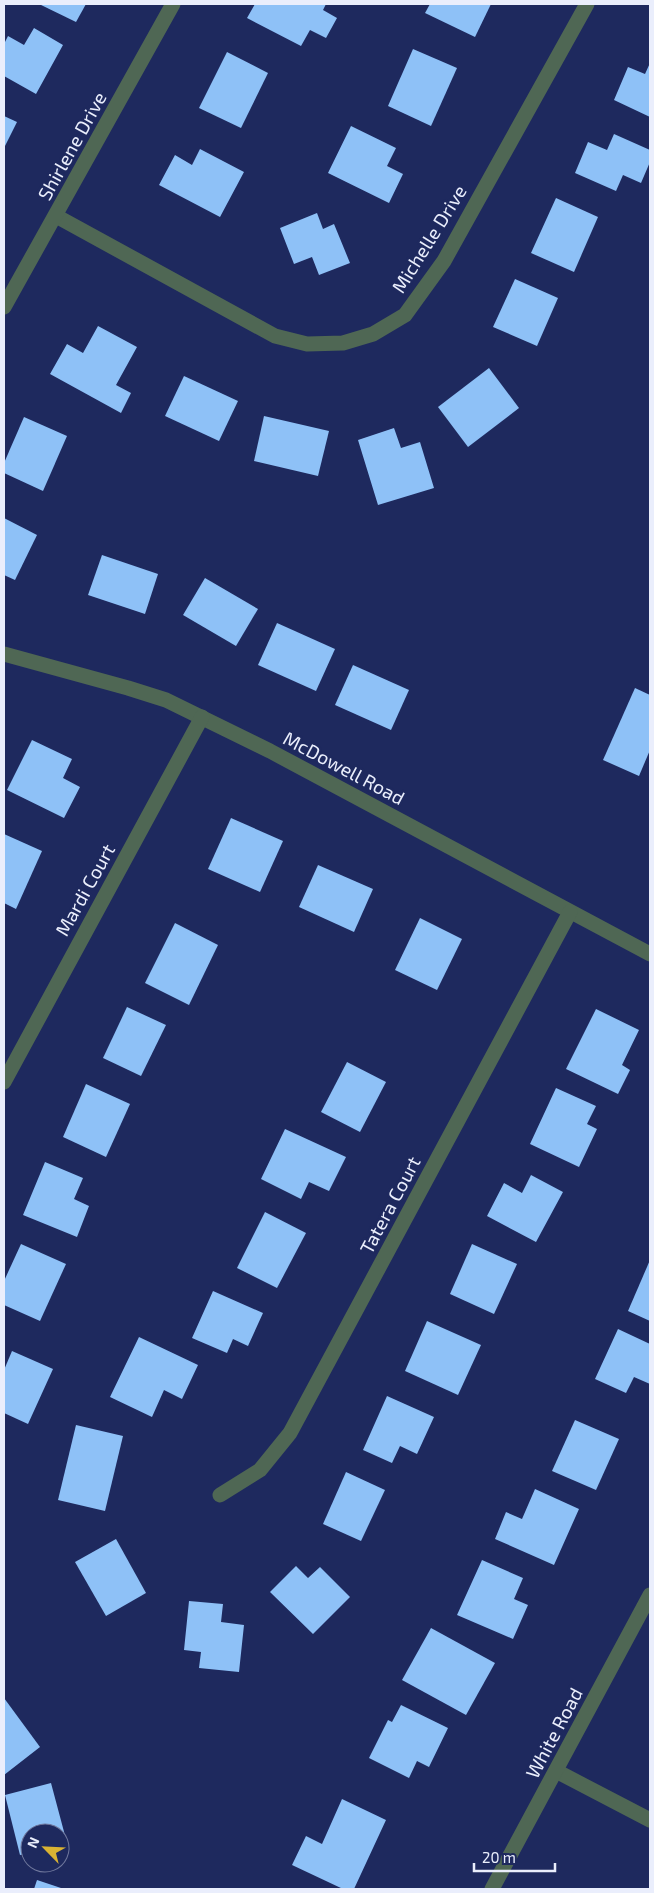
<svg xmlns="http://www.w3.org/2000/svg" width="654" height="1893" viewBox="0 0 654 1893" font-family="'Exo 2',sans-serif">
  <style>
    .building { fill: #8ec1f7 }
    .lines { fill: none; stroke-linecap: round; stroke-linejoin: round }
    .minor { stroke: #4f6754; stroke-width: 15 }
    .labels { text-anchor: middle; stroke-width: 5; stroke-linejoin: round; paint-order: stroke }
    .street-label { font-size: 19px; fill: #eaeefc; stroke: #1e295e }
  </style>
  <rect width="100%" height="100%" fill="#1e295e"/>
  <g class="building">
    <polygon points="39,4 86,4 76,22"/>
    <polygon points="255,4 326,4 323,10 337,18 326,38 310,30 301,46 247,18"/>
    <polygon points="430,4 491,4 475,37 425,13"/>
    <polygon points="34,28 63,45 36,94 4,76 4,44 8,36 24,45"/>
    <polygon points="413,49 457,68 431,126 388,106"/>
    <polygon points="227,52 268,73 241,128 199,108"/>
    <polygon points="650,63 650,117 614,100 628,67 645,74"/>
    <polygon points="4,116 17,122 4,148"/>
    <polygon points="351,126 396,148 387,166 403,174 389,203 328,173"/>
    <polygon points="614,134 650,150 650,162 641,183 623,175 616,191 575,173 588,142 607,150"/>
    <polygon points="200,149 244,172 220,217 159,185 175,155 192,165"/>
    <polygon points="556,198 598,217 574,272 531,253"/>
    <polygon points="317,213 323,229 334,224 350,263 319,275 312,257 294,264 280,228"/>
    <polygon points="515,279 558,298 537,346 493,327"/>
    <polygon points="98,326 137,347 116,385 131,393 121,413 50,374 67,344 83,353"/>
    <polygon points="489,368 519,408 468,447 438,407"/>
    <polygon points="184,376 238,401 219,441 165,416"/>
    <polygon points="264,416 329,431 318,476 254,461"/>
    <polygon points="24,417 67,436 43,491 4,473 4,463"/>
    <polygon points="394,428 401,448 420,442 434,488 378,505 358,440"/>
    <polygon points="4,518 37,535 15,580 4,575"/>
    <polygon points="102,555 158,574 145,614 88,595"/>
    <polygon points="205,578 258,609 236,646 183,615"/>
    <polygon points="277,623 335,649 316,691 258,665"/>
    <polygon points="353,665 409,690 391,730 335,705"/>
    <polygon points="635,688 650,695 650,750 639,776 603,760"/>
    <polygon points="32,740 72,759 63,778 80,787 64,818 7,790"/>
    <polygon points="231,818 283,841 260,892 208,869"/>
    <polygon points="4,834 42,851 16,909 4,903"/>
    <polygon points="318,865 373,889 354,932 299,907"/>
    <polygon points="420,918 462,939 437,990 395,970"/>
    <polygon points="175,923 218,945 189,1005 145,983"/>
    <polygon points="127,1007 166,1025 141,1076 103,1058"/>
    <polygon points="596,1009 639,1030 622,1065 630,1070 618,1094 566,1069"/>
    <polygon points="347,1062 386,1082 360,1132 321,1112"/>
    <polygon points="86,1084 130,1104 106,1157 63,1137"/>
    <polygon points="556,1088 596,1106 587,1124 597,1129 579,1167 530,1144"/>
    <polygon points="285,1129 346,1157 329,1191 309,1182 301,1199 261,1179"/>
    <polygon points="45,1162 83,1178 74,1199 89,1206 77,1237 23,1215"/>
    <polygon points="531,1175 563,1192 536,1242 487,1216 504,1183 522,1193"/>
    <polygon points="265,1212 306,1233 277,1288 237,1268"/>
    <polygon points="21,1244 66,1264 40,1321 4,1305 4,1281"/>
    <polygon points="472,1244 517,1264 494,1314 450,1294"/>
    <polygon points="650,1260 650,1321 628,1311"/>
    <polygon points="213,1291 263,1313 248,1346 233,1339 227,1353 192,1338"/>
    <polygon points="427,1321 481,1345 458,1395 405,1371"/>
    <polygon points="618,1329 650,1344 650,1384 634,1377 626,1393 595,1379"/>
    <polygon points="139,1337 198,1365 182,1399 164,1390 152,1417 110,1397"/>
    <polygon points="12,1351 53,1369 28,1424 4,1413 4,1370"/>
    <polygon points="387,1396 434,1417 417,1454 400,1446 392,1463 363,1450"/>
    <polygon points="575,1420 619,1439 596,1490 552,1471"/>
    <polygon points="76,1425 123,1436 105,1511 58,1500"/>
    <polygon points="346,1472 385,1490 361,1541 323,1524"/>
    <polygon points="535,1489 579,1509 554,1565 495,1539 506,1512 522,1519"/>
    <polygon points="116,1539 146,1593 106,1616 75,1562"/>
    <polygon points="482,1560 523,1578 514,1599 528,1605 513,1639 457,1615"/>
    <polygon points="296,1566 308,1578 320,1567 350,1597 313,1634 270,1592"/>
    <polygon points="189,1601 223,1604 221,1622 244,1625 239,1672 199,1668 201,1652 184,1650"/>
    <polygon points="431,1628 495,1663 466,1715 402,1680"/>
    <polygon points="4,1698 40,1747 4,1775"/>
    <polygon points="401,1705 448,1728 429,1767 417,1761 409,1778 369,1758 388,1720 392,1722"/>
    <polygon points="51,1783 67,1843 60,1845 60,1833 30,1833 30,1853 20,1855 5,1795"/>
    <polygon points="342,1799 386,1820 354,1889 343,1889 292,1865 306,1836 322,1844"/>
    <polygon points="37,1880 64,1889 34,1889"/>
  </g>
  <g class="lines">
    <g class="minor">
      <polyline points="56,216 275,336 307,344 343,343 373,334 405,315 444,261 587,4"/>
      <polyline points="4,307 173,4"/>
      <polyline points="4,654 128,688 166,700 270,751 650,954"/>
      <polyline points="4,1082 202,717"/>
      <polyline points="220,1495 260,1470 290,1433 570,912"/>
      <polyline points="556,1771 650,1820"/>
      <polyline points="492,1889 650,1595"/>
    </g>
  </g>
  <g class="labels">
    <g class="street-label">
      <text transform="translate(72 146) rotate(-61)" y="7">Shirlene Drive</text>
      <text transform="translate(429 239) rotate(-58)" y="7">Michelle Drive</text>
      <text transform="translate(344 768) rotate(28)" y="7">McDowell Road</text>
      <text transform="translate(85 890) rotate(-61)" y="7">Mardi Court</text>
      <text transform="translate(390 1205) rotate(-62)" y="7">Tatera Court</text>
      <text transform="translate(554 1733) rotate(-62)" y="7">White Road</text>
    </g>
  </g>
  <rect width="654" height="1893" fill="none" stroke="#eaeefc" stroke-width="10"/>
  <g transform="translate(45 1848) rotate(294)"><circle r="24" fill="#1e295e" stroke="#70789d"/>
  <path d="M0-4L9 19L0 12L-9 19Z" fill="#dab333"/>
  <text y="-8" font-size="14" font-weight="bold" text-anchor="middle" fill="#eaeefc">N</text>
  </g>
  <path d="M474 1863v8h81v-8" fill="none" stroke="#eaeefc" stroke-width="2.5"/>
  <text x="482" y="1863" font-size="15" fill="#eaeefc" stroke="#1e295e" stroke-width="4" paint-order="stroke">20 m</text>
</svg>
